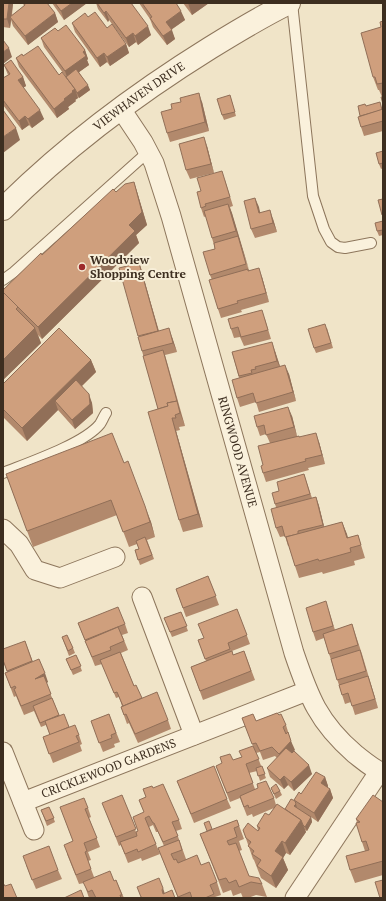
<svg xmlns="http://www.w3.org/2000/svg" width="386" height="901" viewBox="0 0 386 901" font-family="'PT Serif',serif">
  <style>
    .lines { fill: none; stroke-linecap: round; stroke-linejoin: round }
    .service-casing { stroke: #8d765c; stroke-width: 12 }
    .minor-casing { stroke: #8d765c; stroke-width: 21 }
    .tertiary-casing { stroke: #8d765c; stroke-width: 24 }
    .service { stroke: #faf1dc; stroke-width: 10 }
    .minor { stroke: #faf1dc; stroke-width: 19 }
    .tertiary { stroke: #faf1dc; stroke-width: 22 }
    .wall { fill: #b2896c }
    .shaded-wall { fill: #916f58 }
    .building { fill: #cf9f7d; stroke: #916f58 }
    .poi-dot { fill: #9e2a2b; stroke: #f7eed8; stroke-width: 1.5 }
    .labels { text-anchor: middle; stroke-width: 4; stroke-linejoin: round; paint-order: stroke }
    .street-label { font-size: 12px; fill: #3d2e20; stroke: #f7eed8 }
    .poi-label { font-size: 12px; font-weight: bold; fill: #3d2e20; stroke: #f7eed8; text-anchor: start }
  </style>
  <rect width="100%" height="100%" fill="#f0e4c8"/>
  <g class="lines">
    <defs>
      <g id="service">
        <polyline points="292,3 313,196 324,229 331,242 338,247 345,248 371,243"/>
        <polyline points="3,280 14,272 148,152"/>
        <path d="M 3,473 C 28,463 84,444 100,424 C 102,421 104,416 106,413"/>
      </g>
      <g id="minor">
        <path id="s1" d="M 121,109 L 143,142 L 154,163 L 171,216 L 294,653 C 309,697 318,722 355,754 C 364,761 373,769 383,773"/>
        <polyline points="3,529 19,544 35,570 60,578 115,557"/>
        <polyline points="142,597 194,735"/>
        <polyline points="3,752 34,830"/>
        <path id="s2" d="M 23,802 L 307,691"/>
        <polyline points="295,898 379,772"/>
      </g>
      <g id="tertiary">
        <path id="s3" d="M 3,209 C 65,147 136,94 210,48 C 236,32 262,16 289,3"/>
      </g>
    </defs>
    <use href="#service" class="service-casing"/>
    <use href="#minor" class="minor-casing"/>
    <use href="#tertiary" class="tertiary-casing"/>
    <use href="#service" class="service"/>
    <use href="#minor" class="minor"/>
    <use href="#tertiary" class="tertiary"/>
  </g>
  <g class="wall">
    <polygon points="3,3 13,4 12,15 24,6 23,3 47,3 55,13 58,22 28,45 13,26 11,20 10,28 3,27"/>
    <polygon points="52,3 87,3 64,20"/>
    <polygon points="96,3 133,3 132,4 151,35 138,45 136,42 129,47 109,20 108,22 98,9"/>
    <polygon points="139,3 176,3 185,20 171,30 175,39 167,45 153,27 150,19"/>
    <polygon points="183,3 209,3 192,15"/>
    <polygon points="88,17 107,28 126,44 129,53 110,66 107,62 100,67 75,32 72,23"/>
    <polygon points="383,21 383,97 382,97 379,90 378,90 373,77 381,27"/>
    <polygon points="58,31 85,50 88,59 87,60 89,65 79,72 90,90 79,98 77,96 78,98 75,100 76,101 68,107 69,109 57,118 19,67 16,58 23,56 59,75 66,77 44,47 41,38"/>
    <polygon points="4,65 23,77 26,86 23,88 44,119 32,128 29,125 22,130 3,105 3,78 8,75"/>
    <polygon points="230,95 236,116 224,120 222,115"/>
    <polygon points="202,102 209,131 170,142 167,133"/>
    <polygon points="366,106 382,110 383,109 383,131 364,136 361,127 360,116"/>
    <polygon points="207,146 214,173 190,179 186,170"/>
    <polygon points="383,151 383,168 381,169 379,164"/>
    <polygon points="225,180 233,206 230,207 249,271 262,277 269,302 241,310 242,312 221,318 218,309 212,280 210,275 215,249 206,216 204,217 201,208 201,191"/>
    <polygon points="134,182 138,195 147,225 136,235 139,243 42,339 38,335 41,343 3,380 3,290 42,255 116,192"/>
    <polygon points="255,198 260,213 273,219 277,232 255,238 251,229"/>
    <polygon points="383,222 383,235 379,236 377,231"/>
    <polygon points="139,263 159,331 172,337 177,352 165,355 185,426 179,427 180,430 176,431 203,527 183,532 179,520 158,409 142,351"/>
    <polygon points="265,319 271,339 244,346 240,337 234,338 231,329"/>
    <polygon points="327,328 333,348 316,353 314,348"/>
    <polygon points="275,351 280,366 289,374 296,401 259,412 256,402 240,407 237,398 239,378 232,352"/>
    <polygon points="91,360 96,372 82,386 92,403 93,413 75,429 58,410 27,441 3,417 3,384"/>
    <polygon points="292,416 297,436 299,437 319,442 325,464 308,468 309,470 266,482 263,473 270,443 266,434 260,436 257,427"/>
    <polygon points="124,463 151,522 155,537 147,540 154,559 140,565 135,550 139,549 137,544 129,547 117,515 33,547 6,474"/>
    <polygon points="304,474 312,498 316,497 319,506 324,527 342,522 348,538 358,535 365,558 354,561 355,565 323,574 322,572 299,578 295,566 289,546 288,546 285,536 280,537 276,528 276,507 275,504 279,491"/>
    <polygon points="208,576 219,605 186,617 176,589"/>
    <polygon points="237,609 250,644 232,651 233,655 244,651 255,680 203,700 191,667 206,661 198,640 204,638"/>
    <polygon points="329,611 335,630 352,624 362,654 378,708 355,715 351,702 345,704 324,638 316,641 313,632"/>
    <polygon points="181,612 188,631 172,637 164,618"/>
    <polygon points="78,623 125,624 128,633 122,635 128,650 121,653 134,686 142,698 168,720 171,729 138,743 129,723 127,724 121,707 122,706 119,697 116,698 102,664 95,666"/>
    <polygon points="62,637 73,648 75,653 69,656"/>
    <polygon points="25,641 33,662 48,682 46,683 59,715 69,727 79,735 82,744 80,745 82,751 53,763 43,737 50,735 46,725 41,727 34,711 24,715 16,696 14,697 5,673 7,672 3,660"/>
    <polygon points="76,655 82,671 73,675 66,659"/>
    <polygon points="109,714 120,742 114,744 115,747 103,752 91,721"/>
    <polygon points="279,715 286,725 294,751 312,774 294,791 288,785 284,789 270,777 267,768 277,758 275,756 263,760 260,752 256,753 266,778 260,781 257,771 249,773 255,789 274,798 276,805 285,809 295,801 294,800 301,794 325,777 328,786 328,788 330,789 333,798 318,822 311,817 312,822 307,831 305,830 306,832 290,855 286,853 283,858 288,870 276,888 261,878 254,860 253,859 243,830 258,831 257,826 269,815 274,808 253,817 252,814 247,816 240,798 230,802 216,766 242,757 253,746 242,718 256,721"/>
    <polygon points="177,781 227,799 231,808 194,823"/>
    <polygon points="153,788 179,820 182,829 176,831 186,859 201,865 217,882 221,895 215,897 215,898 178,898 158,848 164,846 158,832 156,832 153,825 149,827 160,854 142,861 141,858 128,863 121,845 119,846 106,812 122,795 136,832 138,831 144,812 139,800 146,797 143,789"/>
    <polygon points="271,788 280,791 282,795 276,799"/>
    <polygon points="383,802 383,875 355,883 350,870 365,851 362,842 356,819"/>
    <polygon points="49,807 55,822 47,826 41,810"/>
    <polygon points="60,807 88,808 91,817 89,818 100,847 88,852 91,860 88,861 94,877 114,881 116,880 124,898 89,898 84,883 79,884 67,854 73,841"/>
    <polygon points="237,820 244,839 239,841 242,850 239,851 249,876 262,884 267,897 256,895 248,898 243,898 241,893 233,896 231,890 223,893 205,846 200,834"/>
    <polygon points="26,865 58,870 62,879 36,889"/>
  </g>
  <g class="shaded-wall">
    <polygon points="9,3 13,3 13,4 11,18 10,17 11,20 10,28 7,19"/>
    <polygon points="72,3 87,3 64,20 61,11"/>
    <polygon points="188,3 209,3 192,15"/>
    <polygon points="106,11 109,20 108,22 104,13"/>
    <polygon points="181,11 185,20 169,31 166,22"/>
    <polygon points="55,13 58,22 28,45 25,36"/>
    <polygon points="148,26 151,35 138,45 135,36"/>
    <polygon points="172,30 175,39 167,45 163,36"/>
    <polygon points="133,33 136,42 129,47 126,38"/>
    <polygon points="126,44 129,53 110,66 107,57"/>
    <polygon points="9,48 12,57 3,64 3,52"/>
    <polygon points="85,50 88,59 87,60 89,65 68,80 65,71"/>
    <polygon points="104,53 107,62 100,67 97,58"/>
    <polygon points="23,77 26,86 21,89 18,80"/>
    <polygon points="88,85 90,90 79,98 77,93"/>
    <polygon points="75,89 78,98 75,100 76,101 68,107 69,109 57,118 54,109 72,91"/>
    <polygon points="199,93 202,102 209,131 205,122"/>
    <polygon points="40,110 44,119 32,128 28,119"/>
    <polygon points="25,116 29,125 22,130 19,121"/>
    <polygon points="16,128 20,140 3,153 3,137"/>
    <polygon points="204,137 207,146 214,173 211,164"/>
    <polygon points="134,182 138,195 147,225 136,235 139,243 42,339 38,327 129,225"/>
    <polygon points="255,198 259,207 262,222 259,213"/>
    <polygon points="228,204 232,213 250,273 236,231"/>
    <polygon points="270,210 273,219 277,232 273,223"/>
    <polygon points="139,263 141,268 161,340 159,335"/>
    <polygon points="259,268 262,277 269,302 266,293"/>
    <polygon points="35,328 41,343 3,380 3,360"/>
    <polygon points="169,328 177,352 173,343"/>
    <polygon points="272,342 275,351 281,370 277,361"/>
    <polygon points="163,350 178,405 185,426 180,413"/>
    <polygon points="91,360 96,372 60,407 55,401 58,410 27,441 22,428"/>
    <polygon points="285,365 289,374 296,401 293,392"/>
    <polygon points="89,394 92,403 93,413 75,429 72,420"/>
    <polygon points="288,407 292,416 297,436 294,427"/>
    <polygon points="172,418 176,431 203,527 198,514"/>
    <polygon points="316,433 319,442 325,464 322,455"/>
    <polygon points="316,497 319,506 326,534 323,525"/>
    <polygon points="145,506 151,522 155,537 150,522"/>
    <polygon points="342,522 347,534 351,551 347,538"/>
    <polygon points="45,673 48,682 39,688 35,679"/>
    <polygon points="368,676 371,685 378,708 375,699"/>
    <polygon points="291,741 295,750 282,763 279,754"/>
    <polygon points="309,765 312,774 294,791 291,782"/>
    <polygon points="284,776 288,785 284,789 280,780"/>
    <polygon points="325,777 328,786 325,792 321,783"/>
    <polygon points="330,789 333,798 318,822 314,813"/>
    <polygon points="296,804 297,808 294,806"/>
    <polygon points="311,817 312,822 307,831 305,827"/>
    <polygon points="301,820 306,832 290,855 285,843"/>
    <polygon points="282,841 286,853 283,858 288,870 276,888 271,876 275,851"/>
    <polygon points="163,888 166,897 164,898 162,890"/>
  </g>
  <g class="building">
    <polygon points="3,3 9,3 7,19 3,19"/>
    <polygon points="24,3 47,3 55,13 25,36 10,17 25,5"/>
    <polygon points="55,3 72,3 61,11"/>
    <polygon points="97,3 131,3 148,26 135,36 133,33 126,38 106,11 104,13"/>
    <polygon points="142,3 176,3 181,11 166,22 172,30 163,36 150,18 152,17"/>
    <polygon points="95,12 107,28 112,24 126,44 107,57 104,53 97,58 72,23 85,13 88,17"/>
    <polygon points="383,21 383,83 377,84 375,77 373,77 361,33 381,27 380,22"/>
    <polygon points="66,25 85,50 83,52 86,56 65,71 41,38 55,28 58,31"/>
    <polygon points="3,40 9,48 3,52"/>
    <polygon points="38,46 59,75 62,72 75,89 72,91 73,92 64,99 65,100 54,109 16,58 22,54 23,56"/>
    <polygon points="11,60 23,77 18,80 40,110 28,119 25,116 19,121 3,100 3,78 10,74 4,65"/>
    <polygon points="76,69 88,85 77,93 75,89 66,77"/>
    <polygon points="199,93 205,122 167,133 161,112 172,109 171,104 181,102 180,98"/>
    <polygon points="230,95 235,112 222,115 217,99"/>
    <polygon points="381,97 383,97 383,104"/>
    <polygon points="380,102 382,110 360,116 358,106 365,104 366,106"/>
    <polygon points="383,109 383,121 361,127 358,117"/>
    <polygon points="3,110 16,128 3,137"/>
    <polygon points="204,137 211,164 186,170 179,144"/>
    <polygon points="383,151 383,163 379,164 376,153"/>
    <polygon points="222,171 230,197 205,204 206,206 201,208 197,192 201,191 197,178"/>
    <polygon points="134,182 142,212 129,225 135,231 38,327 3,292 3,290 41,253 42,255 113,189 116,192 125,184"/>
    <polygon points="255,198 259,213 270,210 273,223 251,229 244,201"/>
    <polygon points="383,199 383,215 382,215 378,200"/>
    <polygon points="228,204 236,231 212,238 204,211"/>
    <polygon points="383,221 383,230 377,231 375,223"/>
    <polygon points="238,236 246,264 210,275 203,252 215,249 214,243"/>
    <polygon points="139,263 158,331 138,336 119,268"/>
    <polygon points="259,268 266,293 237,301 238,303 218,309 209,280 248,269 248,271"/>
    <polygon points="3,292 18,307 16,309 35,328 3,360"/>
    <polygon points="262,310 268,330 241,337 238,327 231,329 228,319"/>
    <polygon points="325,324 331,343 314,348 308,329"/>
    <polygon points="59,328 91,360 22,428 3,409 3,384"/>
    <polygon points="169,328 173,343 142,351 138,337"/>
    <polygon points="272,342 277,361 255,367 256,369 251,370 252,373 239,376 232,352"/>
    <polygon points="163,350 177,401 167,403 168,406 158,409 143,356"/>
    <polygon points="285,365 293,392 256,403 253,393 237,398 232,380"/>
    <polygon points="76,380 89,394 90,404 72,420 55,401"/>
    <polygon points="177,401 180,413 175,415 176,418 172,418 198,514 179,520 148,412 168,406 167,403"/>
    <polygon points="288,407 294,427 266,435 264,425 257,427 254,416"/>
    <polygon points="112,433 124,463 128,461 145,506 150,522 123,532 111,500 27,531 6,474"/>
    <polygon points="316,433 322,455 305,459 306,461 263,473 261,466 263,465 258,446 299,436 299,437"/>
    <polygon points="304,474 310,494 275,504 272,493 279,491 277,482"/>
    <polygon points="316,497 323,525 298,531 298,534 285,537 282,526 276,528 271,509"/>
    <polygon points="342,522 347,538 358,535 361,545 350,548 351,552 319,561 318,559 295,566 286,537"/>
    <polygon points="145,537 152,555 138,560 135,550 139,549 136,541"/>
    <polygon points="208,576 216,596 183,608 176,589"/>
    <polygon points="326,601 333,626 313,632 306,608"/>
    <polygon points="118,607 125,624 85,640 78,623"/>
    <polygon points="237,609 247,635 228,643 230,649 205,659 198,640 204,638 198,624"/>
    <polygon points="181,612 187,626 170,632 164,618"/>
    <polygon points="352,624 358,645 329,654 323,634"/>
    <polygon points="118,627 124,641 110,647 111,650 92,657 85,641"/>
    <polygon points="67,635 73,648 68,651 62,637"/>
    <polygon points="25,641 32,661 7,671 3,660 3,649"/>
    <polygon points="360,650 366,671 337,680 331,659"/>
    <polygon points="232,651 233,655 244,651 251,671 200,691 191,667"/>
    <polygon points="120,652 134,686 136,685 142,698 123,706 117,692 114,693 100,660"/>
    <polygon points="76,655 81,666 71,670 66,659"/>
    <polygon points="39,659 45,673 35,679 44,676 51,694 21,706 14,689 16,688 15,686 11,688 5,673"/>
    <polygon points="368,676 375,699 352,706 348,693 342,695 339,685"/>
    <polygon points="157,692 168,720 135,734 126,714 124,715 121,707"/>
    <polygon points="52,698 59,715 40,723 33,706"/>
    <polygon points="277,713 279,715 281,714 286,725 283,727 286,734 288,732 291,741 279,754 272,747 260,751 256,743 252,744 242,718 253,714 256,721"/>
    <polygon points="64,714 69,727 50,735 45,721"/>
    <polygon points="109,714 116,733 111,735 112,738 99,743 91,721"/>
    <polygon points="75,725 79,735 76,736 79,742 49,754 43,737"/>
    <polygon points="253,746 259,759 246,764 253,783 227,793 216,766 222,763 220,757 230,754 233,760 242,757 239,751"/>
    <polygon points="286,748 292,753 294,751 309,765 291,782 284,776 280,780 267,768"/>
    <polygon points="214,766 227,799 191,814 177,781"/>
    <polygon points="262,766 265,774 258,776 256,768"/>
    <polygon points="316,772 325,777 321,783 330,789 314,813 294,800 299,792 301,794"/>
    <polygon points="266,781 274,798 249,808 248,805 244,807 240,796 258,788 257,784"/>
    <polygon points="163,784 179,820 172,822 178,836 163,842 154,823 153,823 149,816 145,818 156,844 138,852 137,849 125,854 120,842 137,836 136,832 138,831 133,817 144,812 139,800 146,797 143,789 152,786 153,788"/>
    <polygon points="276,784 280,791 274,794 271,788"/>
    <polygon points="122,795 136,829 116,837 102,803"/>
    <polygon points="373,795 383,802 383,861 350,870 346,856 369,850 366,841 362,842 356,823 360,822 356,819"/>
    <polygon points="84,798 88,808 85,809 97,838 84,843 87,851 85,852 91,869 76,875 64,845 73,841 60,807"/>
    <polygon points="291,799 295,801 296,804 294,806 311,817 305,827 303,825 301,820 285,809"/>
    <polygon points="277,804 301,820 285,843 282,841 275,851 283,857 271,876 257,866 261,860 252,854 254,851 248,846 251,842 246,838 243,830 248,823 258,831 260,828 257,826 265,813 269,815"/>
    <polygon points="49,807 54,818 46,821 41,810"/>
    <polygon points="237,820 239,826 234,828 237,837 227,841 229,845 236,843 249,876 259,878 262,884 251,882 239,887 236,880 229,883 226,878 219,880 200,834"/>
    <polygon points="209,821 212,829 207,831 204,823"/>
    <polygon points="179,840 182,850 171,854 174,860 176,859 178,863 197,855 201,865 209,862 217,882 210,885 214,894 205,898 192,898 190,892 178,897 158,848"/>
    <polygon points="49,846 58,870 32,880 23,856"/>
    <polygon points="110,871 114,881 116,880 122,895 120,895 121,898 96,898 92,890 88,892 83,882"/>
    <polygon points="159,878 163,888 162,890 163,894 172,890 175,898 143,898 141,897 137,887"/>
    <polygon points="383,880 383,898 380,898 375,882"/>
    <polygon points="3,883 5,886 11,884 17,898 3,898"/>
    <polygon points="81,890 84,898 64,898"/>
  </g>
  <circle class="poi-dot" cx="82" cy="267" r="4"/>
  <g class="labels">
    <g class="street-label">
      <text dy="4" stroke="none"><textPath href="#s3" startOffset="177">VIEWHAVEN DRIVE</textPath></text>
      <text dy="4" stroke="none"><textPath href="#s1" startOffset="364">RINGWOOD AVENUE</textPath></text>
      <text dy="4" stroke="none"><textPath href="#s2" startOffset="92">CRICKLEWOOD GARDENS</textPath></text>
    </g>
    <g class="poi-label">
      <text x="90" y="264">Woodview<tspan x="90" dy="14">Shopping Centre</tspan></text>
    </g>
  </g>
  <rect width="386" height="901" fill="none" stroke="#3d2e20" stroke-width="8"/>
</svg>
